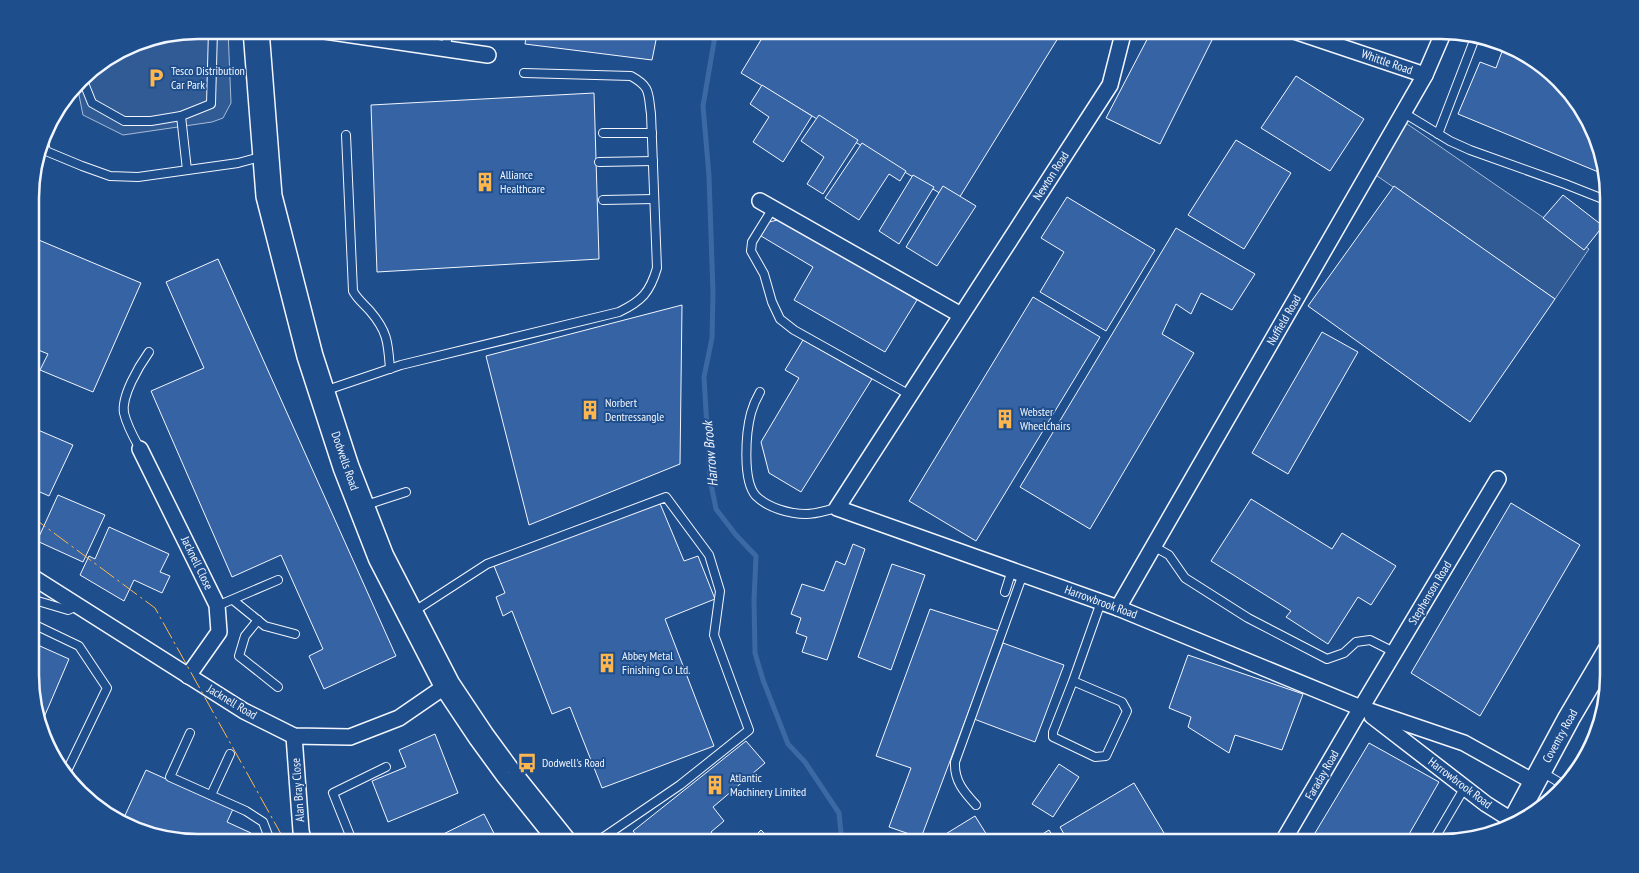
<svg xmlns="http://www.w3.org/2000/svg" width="1639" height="873" viewBox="0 0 1639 873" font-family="'PT Sans Narrow',sans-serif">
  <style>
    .parking { fill: #305b95; stroke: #a8bbd7 }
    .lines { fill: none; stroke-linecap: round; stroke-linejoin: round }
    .stream { stroke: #3b69a3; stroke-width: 5 }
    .building { fill: #3563a3; stroke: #f2f6ff }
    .service-casing { stroke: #f2f6ff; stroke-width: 10 }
    .minor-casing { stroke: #f2f6ff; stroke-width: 18 }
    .secondary-casing { stroke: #f2f6ff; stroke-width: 24 }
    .primary-casing { stroke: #f2f6ff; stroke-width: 28 }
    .service { stroke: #1f4e8c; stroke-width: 8 }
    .minor { stroke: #1f4e8c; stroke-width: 15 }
    .secondary { stroke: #1f4e8c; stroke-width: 21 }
    .primary { stroke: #1f4e8c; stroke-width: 25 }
    .power { stroke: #ffb74d; stroke-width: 1; stroke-dasharray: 18 4 2.5 4; stroke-linecap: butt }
    .labels { text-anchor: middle; stroke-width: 4; stroke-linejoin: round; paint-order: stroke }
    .street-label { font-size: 12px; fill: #f2f6ff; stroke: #1f4e8c }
    .poi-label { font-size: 12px; fill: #f2f6ff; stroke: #1f4e8c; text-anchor: start }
    .water-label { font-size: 14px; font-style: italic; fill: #f2f6ff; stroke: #1f4e8c }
    .rim { fill: none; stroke: #f2f6ff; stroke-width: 2.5 }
  </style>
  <rect width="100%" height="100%" fill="#1f4e8c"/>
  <g class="parking">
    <polygon points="198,30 228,30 231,103 223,118 212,122 123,135 83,115 77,85 87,72 134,43"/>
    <polygon points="1400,119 1589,249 1555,299 1370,171"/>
  </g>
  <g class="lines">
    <polyline class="stream" points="716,30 703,106 709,176 713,293 712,338 704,377 710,479 716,509 736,535 756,556 754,600 755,653 763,680 788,744 805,762 839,813 842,843"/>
  </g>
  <g class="building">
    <polygon points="527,30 658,30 652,60 525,44"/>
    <polygon points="767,30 1063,30 956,203 741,73"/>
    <polygon points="1152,30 1193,30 1212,40 1160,144 1106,118"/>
    <polygon points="1504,46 1523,54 1581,104 1608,176 1458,114 1480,62 1496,68"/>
    <polygon points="1296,76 1364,119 1330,171 1261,128"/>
    <polygon points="762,85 812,116 783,162 753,142 769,117 750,104"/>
    <polygon points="594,93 599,259 377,272 371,105"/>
    <polygon points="819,115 858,140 823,194 807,184 824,157 801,141"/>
    <polygon points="1236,140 1291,173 1244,249 1188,215"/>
    <polygon points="862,143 906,171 900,181 889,174 859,220 825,198"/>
    <polygon points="913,175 934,187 899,244 879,231"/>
    <polygon points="943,186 976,206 937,266 906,247"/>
    <polygon points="1394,186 1555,299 1470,422 1308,306"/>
    <polygon points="1563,195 1603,226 1584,250 1543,218"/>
    <polygon points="1067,197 1155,250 1106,331 1040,292 1064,252 1041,238"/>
    <polygon points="782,219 917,300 885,352 794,300 813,267 761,236 769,222"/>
    <polygon points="1176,228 1255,274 1232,310 1201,293 1191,314 1176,304 1162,334 1194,353 1090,529 1020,487"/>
    <polygon points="34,238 141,283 93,392 40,370 48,354 31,347 31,245"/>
    <polygon points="218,259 396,656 324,689 309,656 323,649 281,555 232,577 151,391 204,368 166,282"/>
    <polygon points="1033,297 1100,337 976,541 909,501"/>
    <polygon points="682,305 680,464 529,525 486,356"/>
    <polygon points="1322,332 1358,352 1288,474 1252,453"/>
    <polygon points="803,340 872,379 801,492 769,473 761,442 799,378 785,370"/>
    <polygon points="31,427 73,445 49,496 31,488"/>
    <polygon points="58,495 105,515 83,562 37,541"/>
    <polygon points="1251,499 1332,549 1342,533 1396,566 1371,605 1358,597 1328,644 1286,617 1291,611 1211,561"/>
    <polygon points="659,501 684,561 698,556 715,599 665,619 714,746 602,788 570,707 552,714 512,611 503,616 496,597 505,593 494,566"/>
    <polygon points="1511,503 1580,545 1480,716 1411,673"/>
    <polygon points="109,527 169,554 160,572 170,576 162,593 134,580 124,601 80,575 89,556 95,559"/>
    <polygon points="853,544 865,549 827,660 802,652 807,637 796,633 801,618 791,614 802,584 824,591 836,561 845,565"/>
    <polygon points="892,564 925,575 891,670 858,657"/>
    <polygon points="930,609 999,631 921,838 889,827 911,768 876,756"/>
    <polygon points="31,642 69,659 42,722 31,697"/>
    <polygon points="1003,643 1064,665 1035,742 974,719"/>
    <polygon points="1188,655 1303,694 1282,750 1235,735 1229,753 1188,727 1191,717 1169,708"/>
    <polygon points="435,734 458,793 388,822 372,781 406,767 399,750"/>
    <polygon points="746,741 765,763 713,807 724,821 711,832 719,843 643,843 633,831"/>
    <polygon points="1369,743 1439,782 1404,843 1333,843 1315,833"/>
    <polygon points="1059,764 1079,777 1053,817 1032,804"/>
    <polygon points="146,770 233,809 227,822 251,833 247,843 198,843 123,826 121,824"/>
    <polygon points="1134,783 1170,843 1069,843 1060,827"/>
    <polygon points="484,814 499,843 425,843"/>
    <polygon points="975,816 992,843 949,843 944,835"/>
    <polygon points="761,830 774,843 748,843"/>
    <polygon points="1049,830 1057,843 1028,843"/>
    <polygon points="1309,836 1322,843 1305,843"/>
  </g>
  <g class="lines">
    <defs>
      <g id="service">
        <polyline points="446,49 448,30"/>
        <polyline points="89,71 84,83 92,103 124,121 151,121 181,116 211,104 213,30"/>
        <polyline points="1404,113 1450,141 1470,150 1565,184 1608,201"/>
        <polyline points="181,116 187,170"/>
        <polyline points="603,133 652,133"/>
        <polyline points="1438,134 1475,38"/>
        <path d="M 346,135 L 353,291 C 357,299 364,304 370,311 C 388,332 388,343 390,369"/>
        <polyline points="43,138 46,151"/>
        <polyline points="41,149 82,166 110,176 138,177 238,163 264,156"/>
        <polyline points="599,162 653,161"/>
        <polyline points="603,200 654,199"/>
        <polyline points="773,208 752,242 751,251 764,274 772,302 780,319 794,330 910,395"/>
        <path d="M 324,391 L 401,365 L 619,312 C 642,301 650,292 657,268 L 651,114 C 648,93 651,87 631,76 L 524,73"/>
        <path d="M 760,392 C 756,399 753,406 751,413 C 746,432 742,481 756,496 C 768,508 790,514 806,514 C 816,514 827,510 837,508"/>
        <path d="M 140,449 C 134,438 127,426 124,413 C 121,396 139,366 149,352"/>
        <polyline points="363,506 406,492"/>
        <polyline points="1153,546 1169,555 1185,578 1248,618 1327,659 1344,653 1356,642 1370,640 1394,652"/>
        <polyline points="1005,592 1012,570"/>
        <polyline points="31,599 68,610 77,606"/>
        <polyline points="233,600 265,626 295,634"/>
        <polyline points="217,606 278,580"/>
        <polyline points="413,612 487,564 666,497 709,555 720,591 714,635 749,730 680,785 595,843"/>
        <polyline points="258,620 245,636 239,656 278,687"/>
        <polyline points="31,623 79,646 107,688 64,777"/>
        <polyline points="1073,681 1053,732 1053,737 1095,757 1106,756 1127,711 1122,702 1073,681 1101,602"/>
        <polyline points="190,733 170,777 246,811 263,822 271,843"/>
        <polyline points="1542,772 1562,784"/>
        <polyline points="211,795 230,754"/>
        <path d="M 976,805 C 964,792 954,781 955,762 L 1023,574"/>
        <polyline points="342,843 351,838 333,793 386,767"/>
        <polyline points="1432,843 1465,787"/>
      </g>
      <g id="minor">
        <polyline points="318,30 488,55"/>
        <polyline points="1124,30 1110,85 837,508 1118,608 1361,708 1464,743 1534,782"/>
        <polyline points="1291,30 1425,75"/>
        <polyline points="760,201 961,315"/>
        <polyline points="140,449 217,605 219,632 188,676"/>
        <polyline points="31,576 244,711 294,736 350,737 399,718 447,685"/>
        <polyline points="1118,608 1425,75 1444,31"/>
        <polyline points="1372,716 1486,804 1513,821"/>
        <polyline points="294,736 301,831 304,843"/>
        <polyline points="1282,843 1361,708 1498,479"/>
      </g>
      <polyline id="secondary" points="1513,822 1569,718 1609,650"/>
      <polyline id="primary" points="256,30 269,196 310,356 346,467 381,557 447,685 481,736 508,773 564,843"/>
    </defs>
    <use href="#service" class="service-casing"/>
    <use href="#minor" class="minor-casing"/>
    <use href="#secondary" class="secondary-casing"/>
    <use href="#primary" class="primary-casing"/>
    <use href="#service" class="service"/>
    <use href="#minor" class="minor"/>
    <use href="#secondary" class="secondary"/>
    <use href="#primary" class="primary"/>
    <polyline class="power" points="31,516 155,608 286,843"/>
  </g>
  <defs>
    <symbol id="parking-bare" viewBox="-9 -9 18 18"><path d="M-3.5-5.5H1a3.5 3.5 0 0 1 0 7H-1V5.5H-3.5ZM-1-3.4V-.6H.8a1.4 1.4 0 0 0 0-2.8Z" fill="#ffb74d" stroke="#1f4e8c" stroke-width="2.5" paint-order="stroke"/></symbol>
    <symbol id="building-bare" viewBox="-9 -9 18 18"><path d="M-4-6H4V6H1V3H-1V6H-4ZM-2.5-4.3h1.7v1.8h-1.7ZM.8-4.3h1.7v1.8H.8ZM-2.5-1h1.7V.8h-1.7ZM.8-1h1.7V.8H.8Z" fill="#ffb74d" stroke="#1f4e8c" stroke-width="2.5" paint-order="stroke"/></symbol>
    <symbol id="bus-bare" viewBox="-9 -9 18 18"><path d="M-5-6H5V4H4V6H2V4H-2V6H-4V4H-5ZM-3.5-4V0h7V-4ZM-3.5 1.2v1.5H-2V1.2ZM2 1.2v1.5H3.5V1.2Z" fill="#ffb74d" stroke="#1f4e8c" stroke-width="2.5" paint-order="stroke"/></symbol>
  </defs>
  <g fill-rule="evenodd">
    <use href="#parking-bare" x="142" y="64" width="28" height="28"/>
    <use href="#building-bare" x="471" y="168" width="28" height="28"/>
    <use href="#building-bare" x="576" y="396" width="28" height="28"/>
    <use href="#building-bare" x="991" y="405" width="28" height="28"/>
    <use href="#building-bare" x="593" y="649" width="28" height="28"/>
    <use href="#bus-bare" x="513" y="749" width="28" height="28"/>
    <use href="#building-bare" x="701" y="771" width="28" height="28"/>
  </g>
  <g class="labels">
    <g class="street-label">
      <text transform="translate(1387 62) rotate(19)" y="4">Whittle Road</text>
      <text transform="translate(1051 176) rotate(-57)" y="4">Newton Road</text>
      <text transform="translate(1284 320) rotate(-60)" y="4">Nuffield Road</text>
      <text transform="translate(345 461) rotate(71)" y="4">Dodwells Road</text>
      <text transform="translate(197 563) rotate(64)" y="4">Jacknell Close</text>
      <text transform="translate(1430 593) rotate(-59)" y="4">Stephenson Road</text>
      <text transform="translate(1101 602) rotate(20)" y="4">Harrowbrook Road</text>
      <text transform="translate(232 702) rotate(31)" y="4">Jacknell Road</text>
      <text transform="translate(1560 736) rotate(-61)" y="4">Coventry Road</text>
      <text transform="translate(1322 775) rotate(-60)" y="4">Faraday Road</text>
      <text transform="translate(1460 783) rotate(37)" y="4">Harrowbrook Road</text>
      <text transform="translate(298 790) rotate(-94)" y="4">Alan Bray Close</text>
    </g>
    <g class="poi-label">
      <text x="171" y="75">Tesco Distribution<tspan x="171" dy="14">Car Park</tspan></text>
      <text x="500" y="179">Alliance<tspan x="500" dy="14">Healthcare</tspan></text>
      <text x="605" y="407">Norbert<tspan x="605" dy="14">Dentressangle</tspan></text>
      <text x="1020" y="416">Webster<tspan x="1020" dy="14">Wheelchairs</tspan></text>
      <text x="622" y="660">Abbey Metal<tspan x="622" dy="14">Finishing Co Ltd.</tspan></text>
      <text x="542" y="767">Dodwell's Road</text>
      <text x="730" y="782">Atlantic<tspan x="730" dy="14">Machinery Limited</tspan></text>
    </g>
    <g class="water-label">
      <text transform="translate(710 454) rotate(-95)" y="5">Harrow Brook</text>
    </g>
  </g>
  <path d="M0 0H1639V873H0ZM198 39H1441A159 159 0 0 1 1600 198V675A159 159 0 0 1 1441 834H198A159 159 0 0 1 39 675V198A159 159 0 0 1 198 39Z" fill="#1f4e8c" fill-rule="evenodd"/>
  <path class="rim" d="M198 39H1441A159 159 0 0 1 1600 198V675A159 159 0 0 1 1441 834H198A159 159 0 0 1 39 675V198A159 159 0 0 1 198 39Z"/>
</svg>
